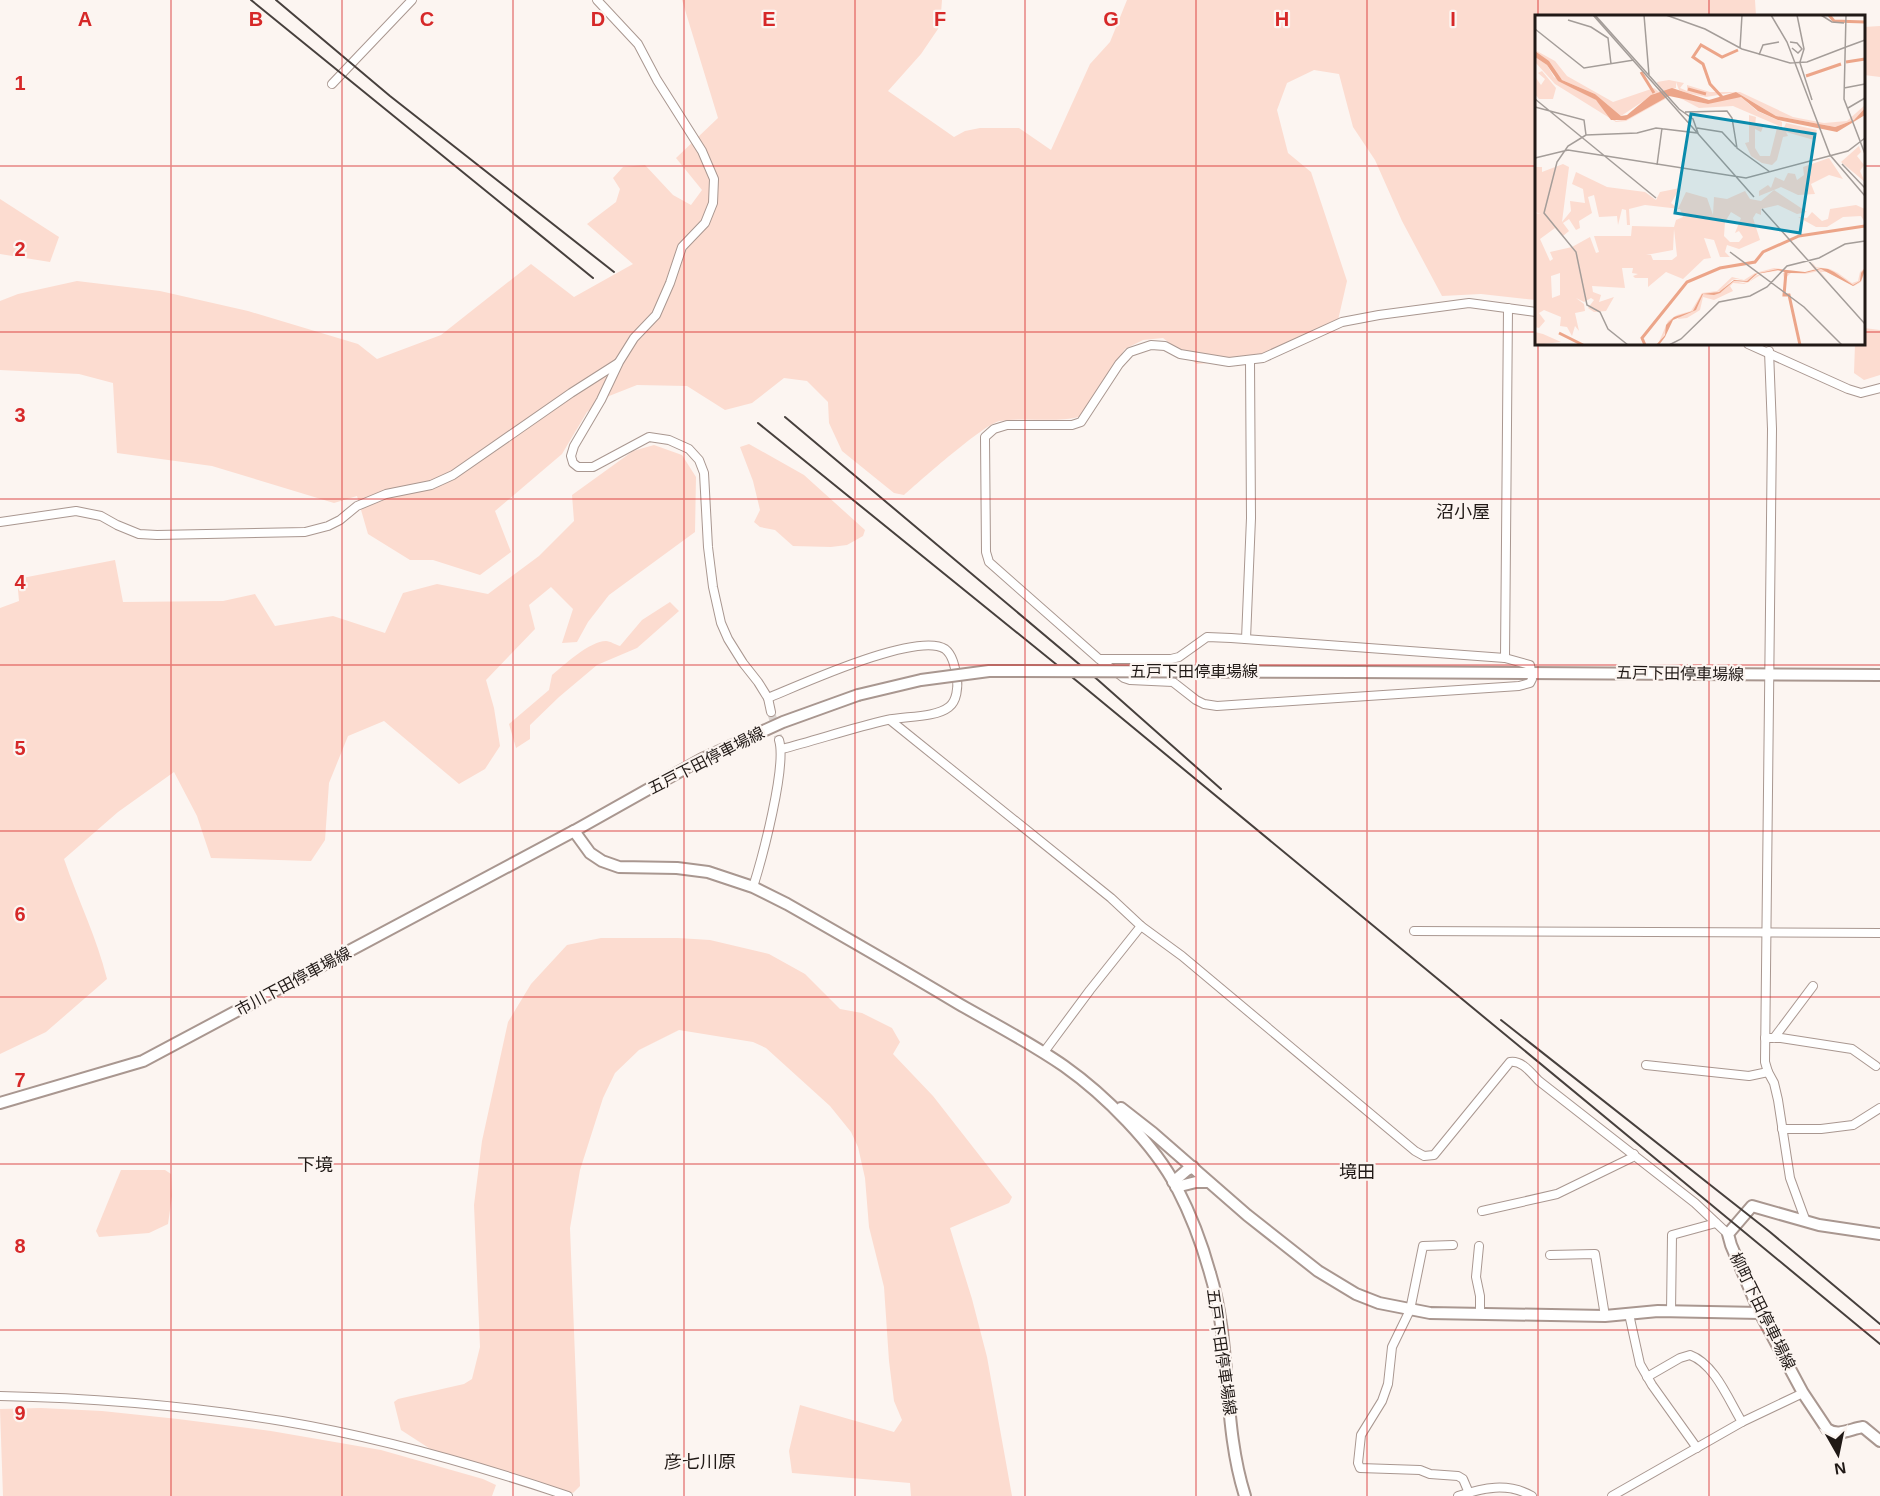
<svg xmlns="http://www.w3.org/2000/svg" width="1880" height="1496" viewBox="0 0 1880 1496" font-family="Arial,'Noto Sans JP',sans-serif">
  <style>
    .green { fill: #fcdcd0 }
    .lines { fill: none; stroke-linecap: round; stroke-linejoin: round }
    .street-tunnel { stroke: #dbd4d0; stroke-width: 8; stroke-dasharray: 8 4; stroke-linecap: butt }
    .street-casing { stroke: #a99790; stroke-width: 10 }
    .secondary-casing { stroke: #a99790; stroke-width: 14 }
    .street { stroke: #fff; stroke-width: 8 }
    .secondary { stroke: #fff; stroke-width: 10 }
    .rail { stroke: #47403d; stroke-width: 2 }
    .secondary-bridge-casing { stroke: #a99790; stroke-width: 14; stroke-linecap: butt }
    .secondary-bridge { stroke: #fff; stroke-width: 10 }
    .grid { fill: none; stroke: #d62828; stroke-width: 1.5; stroke-opacity: 0.55 }
    .labels { text-anchor: middle; stroke-width: 4.5; stroke-linejoin: round; paint-order: stroke }
    .street-label { font-size: 16px; fill: #201916; stroke: #fcf5f1 }
    .neighbourhood-label { font-size: 18px; fill: #201916; stroke: #fcf5f1 }
    .inset-river { fill: none; stroke: #eca589; stroke-width: 3 }
    .inset-road { fill: none; stroke: #a49d99; stroke-width: 1.5 }
    .view { fill: #0a8bac; fill-opacity: 0.15; stroke: #0a8bac; stroke-width: 3 }
    .inset-edge { fill: none; stroke: #201916; stroke-width: 3 }
    .grid-label { font-size: 20px; text-anchor: middle; font-weight: bold; fill: #d62828; stroke: #fcf5f1; stroke-width: 4.5; stroke-linejoin: round; paint-order: stroke }
  </style>
  <rect width="100%" height="100%" fill="#fcf5f1"/>
  <g class="green">
    <path d="M 682,0 L 942,0 L 940,26 L 921,54 L 888,91 L 954,137 L 965,131 L 980,128 L 1019,128 L 1051,150 L 1090,64 L 1110,42 L 1127,0 L 1755,0 L 1756,16 L 1536,16 L 1536,300 L 1481,294 L 1442,296 L 1402,221 L 1375,160 L 1353,127 L 1339,74 L 1314,70 L 1287,83 L 1277,110 L 1288,153 L 1311,172 L 1347,281 L 1336,329 L 1252,360 L 1197,364 L 1163,338 L 1143,340 L 1125,349 L 1079,417 C 1053,423 1026,417 1000,421 C 985,423 920,481 904,495 L 894,493 L 842,451 L 829,423 L 828,402 L 807,381 L 784,378 L 752,403 L 725,410 L 687,386 L 637,385 L 604,398 L 587,412 L 562,454 L 495,511 L 511,552 L 480,575 L 433,560 L 410,560 L 368,534 L 357,496 L 334,503 L 212,466 L 117,453 L 113,383 L 79,374 L 0,370 L 0,301 L 18,294 L 77,281 L 160,291 L 248,311 L 358,344 L 377,359 L 441,335 L 531,264 L 574,297 L 633,264 L 587,224 L 616,202 L 620,189 L 613,178 L 623,167 L 645,165 L 673,195 L 691,205 L 702,190 L 676,158 L 718,118 Z"/>
    <polygon points="1880,26 1880,77 1864,75 1864,27"/>
    <polygon points="0,199 59,237 50,262 0,254"/>
    <polygon points="1864,328 1880,330 1880,375 1864,380 1854,373 1855,344 1864,344"/>
    <polygon points="749,444 804,475 865,530 863,536 847,545 831,547 793,546 775,530 760,527 754,522 760,510 753,481 740,447"/>
    <path d="M 654,445 L 682,455 L 696,477 L 695,532 L 609,595 L 588,622 L 577,642 L 562,643 L 573,609 L 551,587 L 529,605 L 535,629 L 486,680 L 494,708 L 500,746 L 485,769 L 459,784 L 384,721 L 348,736 L 329,783 L 325,840 L 311,861 L 211,858 L 197,816 L 174,772 L 118,812 L 64,859 C 78,900 97,938 107,979 L 46,1032 L 0,1054 L 0,608 L 19,601 L 17,579 L 115,560 L 123,602 L 223,601 L 255,594 L 275,626 L 333,616 L 385,633 L 403,593 L 437,584 L 488,594 L 539,556 L 574,521 L 572,495 L 633,451 Z"/>
    <path d="M 670,602 L 679,611 L 637,648 L 597,665 L 559,697 L 530,725 L 530,739 L 516,748 L 509,724 L 549,690 L 552,675 C 564,665 590,641 606,641 C 610,641 616,645 620,646 L 642,620 Z"/>
    <polygon points="601,938 678,938 710,940 769,954 805,974 840,1009 862,1013 892,1028 900,1042 893,1054 933,1096 1012,1197 1009,1203 950,1228 972,1299 987,1357 1012,1496 911,1496 910,1483 792,1473 789,1451 800,1405 894,1432 902,1420 894,1401 889,1361 884,1287 869,1227 865,1178 858,1147 851,1132 830,1106 766,1048 753,1042 679,1030 639,1050 615,1073 603,1098 580,1170 570,1228 580,1486 573,1493 435,1452 401,1430 394,1402 398,1399 464,1384 472,1379 480,1347 474,1205 482,1141 508,1022 531,984 567,945"/>
    <polygon points="121,1170 165,1170 171,1174 172,1196 168,1224 149,1233 99,1237 96,1231"/>
    <polygon points="41,1408 102,1411 178,1419 271,1431 381,1450 483,1479 496,1485 492,1496 3,1496 0,1409"/>
  </g>
  <g class="lines">
    <polyline class="street-tunnel" points="771,712 779,740"/>
    <defs>
      <g id="street">
        <polyline points="597,0 638,44 657,80 702,151 714,179 713,203 705,223 682,247 670,283 656,315 634,338 619,362 601,400 574,446 571,456 573,463 578,467 593,467 649,437 669,440 689,449 699,460 704,473 708,547 713,587 721,623 728,639 743,663 758,682 768,698 771,712"/>
        <polyline points="332,84 412,0"/>
        <polyline points="1748,344 1848,389 1861,393 1880,388"/>
        <polyline points="1769,351 1772,429 1765,1062 1768,1072 1774,1083 1778,1100 1790,1178 1805,1219"/>
        <polyline points="0,522 76,511 101,516 117,525 139,534 157,535 305,532 328,526 340,520 357,506 386,494 431,485 453,475 571,393 618,363"/>
        <polyline points="1246,639 1251,518 1250,361"/>
        <polyline points="1505,658 1508,308"/>
        <polyline points="1099,659 1171,659 1179,657 1207,637 1231,638 1505,658 1530,665 1532,679 1530,683 1519,686 1217,706 1204,704 1196,700 1173,682 1130,680 1124,678 1099,659 989,562 986,552 985,437 994,429 1007,425 1072,425 1081,422 1119,364 1130,352 1151,345 1165,346 1180,354 1229,362 1263,358 1342,322 1379,315 1469,303 1536,312"/>
        <path d="M 768,698 C 800,685 917,631 945,649 C 953,655 955,668 957,678 C 958,687 957,701 949,707 C 935,718 905,716 887,720 C 852,728 817,740 782,749"/>
        <path d="M 890,720 L 1111,898 L 1141,926 L 1182,956 L 1415,1151 L 1424,1156 L 1434,1155 L 1510,1062 C 1522,1060 1531,1073 1539,1081 L 1695,1203 L 1728,1234"/>
        <path d="M 753,887 C 762,859 787,766 779,740"/>
        <polyline points="1414,931 1880,933"/>
        <polyline points="1765,1038 1781,1038 1852,1049 1876,1066"/>
        <polyline points="1774,1038 1813,986"/>
        <polyline points="1044,1052 1090,990 1141,926"/>
        <polyline points="1646,1065 1749,1076 1768,1072"/>
        <polyline points="1782,1129 1821,1129 1853,1125 1880,1108"/>
        <polyline points="1482,1211 1557,1194 1631,1158 1634,1154"/>
        <polyline points="1453,1245 1423,1246 1410,1310 1392,1347 1388,1384 1382,1401 1361,1435 1358,1463 1360,1468 1420,1470 1430,1474 1458,1476 1463,1479 1469,1493"/>
        <polyline points="1479,1246 1476,1277 1480,1296 1480,1314"/>
        <polyline points="1550,1255 1595,1254 1605,1316"/>
        <polyline points="1671,1312 1672,1235 1716,1223"/>
        <polyline points="1629,1314 1640,1364 1652,1385 1697,1448"/>
        <path d="M 1647,1377 L 1680,1358 L 1690,1355 C 1715,1364 1729,1401 1742,1422"/>
        <path d="M 0,1396 C 94,1398 189,1406 282,1421 C 377,1437 477,1465 568,1496"/>
        <path d="M 1458,1496 C 1483,1488 1507,1482 1532,1496"/>
        <polyline points="1612,1496 1742,1422 1803,1393"/>
      </g>
      <g id="secondary">
        <polyline points="1356,672 1880,675"/>
        <path d="M 574,831 L 590,853 L 602,861 L 619,867 L 677,868 L 708,872 L 753,887 L 787,904 C 845,937 902,970 959,1004 C 994,1024 1031,1043 1064,1066 C 1105,1095 1154,1144 1177,1188 C 1191,1215 1202,1244 1210,1273 C 1232,1345 1222,1424 1245,1496"/>
        <polyline points="0,1103 143,1061 574,831 702,759 783,722 858,695"/>
        <polyline points="1121,1108 1153,1133 1247,1215 1318,1271 1356,1294 1379,1303 1430,1313 1605,1316 1658,1311 1760,1313"/>
        <polyline points="1173,1182 1187,1170 1193,1167"/>
        <polyline points="1176,1187 1196,1182 1208,1182"/>
        <path d="M 1880,1234 L 1819,1225 L 1752,1206 L 1728,1234 L 1731,1245 L 1760,1313 L 1803,1393 L 1827,1429 C 1838,1437 1850,1429 1863,1427 L 1880,1441"/>
      </g>
    </defs>
    <use href="#street" class="street-casing"/>
    <use href="#secondary" class="secondary-casing"/>
    <use href="#street" class="street"/>
    <use href="#secondary" class="secondary"/>
    <g class="rail">
      <polyline points="251,0 593,278"/>
      <polyline points="276,0 390,96 614,272"/>
      <polyline points="785,417 1098,680 1221,789"/>
      <polyline points="758,423 1078,682 1880,1344"/>
      <polyline points="1501,1020 1770,1232 1880,1324"/>
    </g>
    <defs>
      <polyline id="secondary-bridge" points="858,695 921,680 989,671 1356,672"/>
    </defs>
    <use href="#secondary-bridge" class="secondary-bridge-casing"/>
    <use href="#secondary-bridge" class="secondary-bridge"/>
  </g>
  <path class="grid" d="M 171,0 L 171,1496M 342,0 L 342,1496M 513,0 L 513,1496M 684,0 L 684,1496M 855,0 L 855,1496M 1025,0 L 1025,1496M 1196,0 L 1196,1496M 1367,0 L 1367,1496M 1538,0 L 1538,16M 1709,0 L 1709,16M 0,166 L 1536,166M 1864,166 L 1880,166M 0,332 L 1536,332M 1864,332 L 1880,332M 1538,344 L 1538,1496M 1709,344 L 1709,1496M 0,499 L 1880,499M 0,665 L 1880,665M 0,831 L 1880,831M 0,997 L 1880,997M 0,1164 L 1880,1164M 0,1330 L 1880,1330"/>
  <g class="labels">
    <g class="street-label">
      <text x="1194" y="677">五戸下田停車場線</text>
      <text transform="translate(1680 673) rotate(1)" y="6">五戸下田停車場線</text>
      <text transform="translate(706 760) rotate(-27)" y="6">五戸下田停車場線</text>
      <text transform="translate(293 981) rotate(-28)" y="6">市川下田停車場線</text>
      <text transform="translate(1763 1311) rotate(64)" y="6">柳町下田停車場線</text>
      <text transform="translate(1222 1352) rotate(82)" y="6">五戸下田停車場線</text>
    </g>
    <g class="neighbourhood-label">
      <text x="1463" y="518">沼小屋</text>
      <text x="315" y="1171">下境</text>
      <text x="1357" y="1178">境田</text>
      <text x="700" y="1468">彦七川原</text>
    </g>
  </g>
  <g transform="translate(1535 15)">
    <rect width="330" height="330" fill="#fcf5f1"/>
    <path d="M 0,35 L 20,46 L 32,61 L 78,87 L 119,73 L 124,77 L 122,67 L 134,65 L 149,68 L 145,73 L 152,76 L 152,70 L 175,77 L 205,77 L 258,102 L 289,108 L 312,106 L 330,90 L 330,93 L 319,105 L 300,112 L 241,101 L 201,77 L 171,82 L 152,78 L 144,75 L 141,67 L 141,73 L 119,79 L 86,101 L 60,79 L 27,65 ZM 0,42 L 12,50 L 19,62 L 61,85 L 81,106 L 92,104 L 118,87 L 132,83 L 91,106 L 81,107 L 20,69 L 0,47 ZM 7,56 L 21,73 L 18,84 L 4,84 L 0,79 L 1,63 L 6,70 L 10,64 L 3,58 ZM 197,81 L 206,82 L 222,96 L 247,107 L 247,112 L 198,91 L 164,93 L 143,82 L 173,89 ZM 214,100 L 221,102 L 220,110 L 228,112 L 226,117 L 220,114 L 220,133 L 225,141 L 235,141 L 242,113 L 248,115 L 251,108 L 282,115 L 279,125 L 251,117 L 253,121 L 248,122 L 242,145 L 237,150 L 227,148 L 216,141 L 210,128 L 214,127 ZM 324,131 L 326,137 L 322,141 L 329,150 L 325,156 L 330,167 L 306,147 ZM 294,143 L 308,164 L 294,160 L 276,169 L 280,179 L 263,180 L 246,172 L 224,181 L 224,176 L 233,170 L 236,173 L 240,162 L 249,166 L 253,158 L 260,159 L 262,165 L 269,160 L 268,152 ZM 28,149 L 34,152 L 27,207 L 36,196 L 35,186 L 50,188 L 48,174 L 37,169 L 41,157 L 72,172 L 110,177 L 121,185 L 125,177 L 145,173 L 136,188 L 143,194 L 151,177 L 172,183 L 178,200 L 179,182 L 192,184 L 210,176 L 215,184 L 226,186 L 239,175 L 272,197 L 262,199 L 243,190 L 226,194 L 226,200 L 221,198 L 218,203 L 225,225 L 204,234 L 192,230 L 190,237 L 195,242 L 185,242 L 179,225 L 169,223 L 176,243 L 169,244 L 148,264 L 131,257 L 113,272 L 113,263 L 100,263 L 98,261 L 103,259 L 97,258 L 98,253 L 87,253 L 90,273 L 57,271 L 58,277 L 66,280 L 64,287 L 79,282 L 71,296 L 59,297 L 53,293 L 59,285 L 56,283 L 49,287 L 41,283 L 49,289 L 50,296 L 40,298 L 44,316 L 40,311 L 37,321 L 32,312 L 25,311 L 26,302 L 9,295 L 4,298 L 10,306 L 4,313 L 0,312 L 0,198 L 6,199 L 0,197 L 0,152 L 7,152 L 7,157 ZM 59,180 L 64,202 L 82,201 L 83,210 L 87,194 L 91,195 L 92,210 L 95,210 L 94,194 L 110,190 L 145,194 L 148,202 L 141,205 L 139,212 L 97,211 L 96,221 L 59,221 L 64,237 L 61,238 L 55,222 L 37,232 L 15,237 L 18,244 L 15,246 L 5,224 L 20,213 L 28,221 L 34,216 L 28,208 L 34,204 L 41,215 L 45,213 L 44,206 L 57,198 L 53,182 ZM 196,197 L 206,203 L 200,218 L 204,216 L 208,222 L 204,227 L 195,227 L 189,221 L 190,207 ZM 139,214 L 142,241 L 137,245 L 118,245 L 116,240 L 111,240 L 138,235 ZM 25,258 L 25,280 L 17,283 L 16,261 ZM 321,190 L 330,194 L 329,206 L 326,201 L 308,202 L 292,212 L 281,212 L 263,202 L 272,203 L 277,197 L 287,206 L 293,204 L 295,194 ZM 273,246 L 280,253 L 276,246 L 281,252 L 295,254 L 303,258 L 317,268 L 323,266 L 325,257 L 330,253 L 327,257 L 330,256 L 326,267 L 319,271 L 292,257 L 286,257 L 296,270 L 284,256 L 270,259 L 256,258 L 249,264 L 248,258 L 262,257 L 269,258 L 286,254 L 309,263 L 291,254 L 283,253 L 270,257 L 279,254 ZM 239,253 L 246,254 L 248,255 L 220,259 L 212,266 L 202,264 L 197,265 L 186,276 L 176,279 L 186,277 L 199,266 L 208,268 L 215,266 L 222,260 L 227,259 L 214,267 L 209,269 L 198,268 L 195,271 L 198,276 L 179,285 L 168,282 L 165,295 L 152,303 L 143,304 L 145,300 L 135,306 L 130,319 L 123,329 L 133,306 L 142,300 L 156,296 L 167,278 L 182,276 L 197,262 L 209,265 L 220,258 ZM 0,317 L 8,319 L 26,327 L 0,330 Z" fill="#fcdcd0" fill-rule="evenodd"/>
    <path d="M 0,36 L 14,46 L 27,65 L 60,79 L 86,101 L 92,100 L 116,80 L 137,73 L 174,85 L 201,77 L 241,101 L 300,112 L 319,105 L 330,93 L 330,100 L 302,117 L 243,105 L 223,96 L 206,82 L 173,89 L 134,81 L 91,105 L 76,105 L 61,85 L 23,66 L 12,50 L 0,42 ZM 286,253 L 293,254 L 299,257 L 318,270 L 325,266 L 326,258 L 330,253 L 330,255 L 326,266 L 318,271 L 286,254 L 270,258 L 252,258 L 243,255 L 222,259 L 213,267 L 199,266 L 185,278 L 179,280 L 168,279 L 161,295 L 138,305 L 130,322 L 124,330 L 121,330 L 130,320 L 131,310 L 139,302 L 158,296 L 167,279 L 184,277 L 199,265 L 212,266 L 220,259 L 243,254 L 270,257 Z" fill="#eca589"/>
    <path class="inset-river" d="M 294,0 L 299,6 L 330,7M 311,47 L 330,44M 106,57 L 119,78M 271,61 L 306,49M 153,74 L 171,79M 187,82 L 175,69 L 168,49 L 158,42 L 166,30 L 187,42 L 203,35M 251,257 L 249,280 L 254,280 L 265,330M 24,318 L 48,330M 110,330 L 107,323 L 152,267 L 185,253 L 220,247 L 228,237 L 264,221 L 330,211"/>
    <path class="inset-road" d="M 58,0 L 219,182M 109,0 L 114,60M 131,0 L 170,14 L 207,34 L 255,48 L 272,47 L 311,32M 236,0 L 252,27 L 295,140 L 330,181M 262,0 L 269,34 L 265,47M 286,0 L 297,7 L 309,8M 311,0 L 309,84 L 330,139M 33,5 L 56,12 L 73,23 L 76,49M 0,14 L 49,53 L 99,45M 255,27 L 262,28 L 267,34 L 263,38 L 257,33M 311,32 L 330,25M 205,33 L 207,0M 224,40 L 228,30 L 244,27M 265,48 L 277,85M 309,73 L 330,69M 0,84 L 121,183M 0,92 L 49,105 L 51,120 L 102,118 L 121,113 L 163,118 L 158,104 L 144,94 L 60,0M 313,93 L 330,83M 150,97 L 192,96 L 197,103 L 202,133 L 235,157M 162,113 L 187,117 L 201,132M 51,120 L 33,131 L 22,147 L 9,198 L 41,237 L 52,290 L 65,297 L 73,314 L 93,330M 0,143 L 33,135 L 211,163 L 313,136 L 330,123M 307,149 L 330,173M 122,150 L 127,113M 227,194 L 330,309M 195,237 L 269,292 L 307,330M 134,330 L 146,324 L 184,287 L 215,281 L 232,272 L 252,251 L 284,243 L 310,229 L 330,226"/>
    <path class="view" d="M 156,99 L 280,119 L 265,218 L 140,198 Z"/>
    <rect width="330" height="330" class="inset-edge"/>
  </g>
  <g class="grid-label">
    <text x="85" y="26">A</text>
    <text x="256" y="26">B</text>
    <text x="427" y="26">C</text>
    <text x="598" y="26">D</text>
    <text x="769" y="26">E</text>
    <text x="940" y="26">F</text>
    <text x="1111" y="26">G</text>
    <text x="1282" y="26">H</text>
    <text x="1453" y="26">I</text>
    <text x="20" y="90">1</text>
    <text x="20" y="256">2</text>
    <text x="20" y="422">3</text>
    <text x="20" y="589">4</text>
    <text x="20" y="755">5</text>
    <text x="20" y="921">6</text>
    <text x="20" y="1087">7</text>
    <text x="20" y="1253">8</text>
    <text x="20" y="1420">9</text>
  </g>
  <g transform="translate(1838 1454) rotate(171)" stroke="#fcf5f1" stroke-width="4.5" paint-order="stroke">
  <path d="M0-4.5L10 22L0 15L-10 22Z" fill="#201916"/>
  <text y="-9" font-size="16" font-weight="bold" text-anchor="middle" fill="#201916">N</text>
  </g>
</svg>
